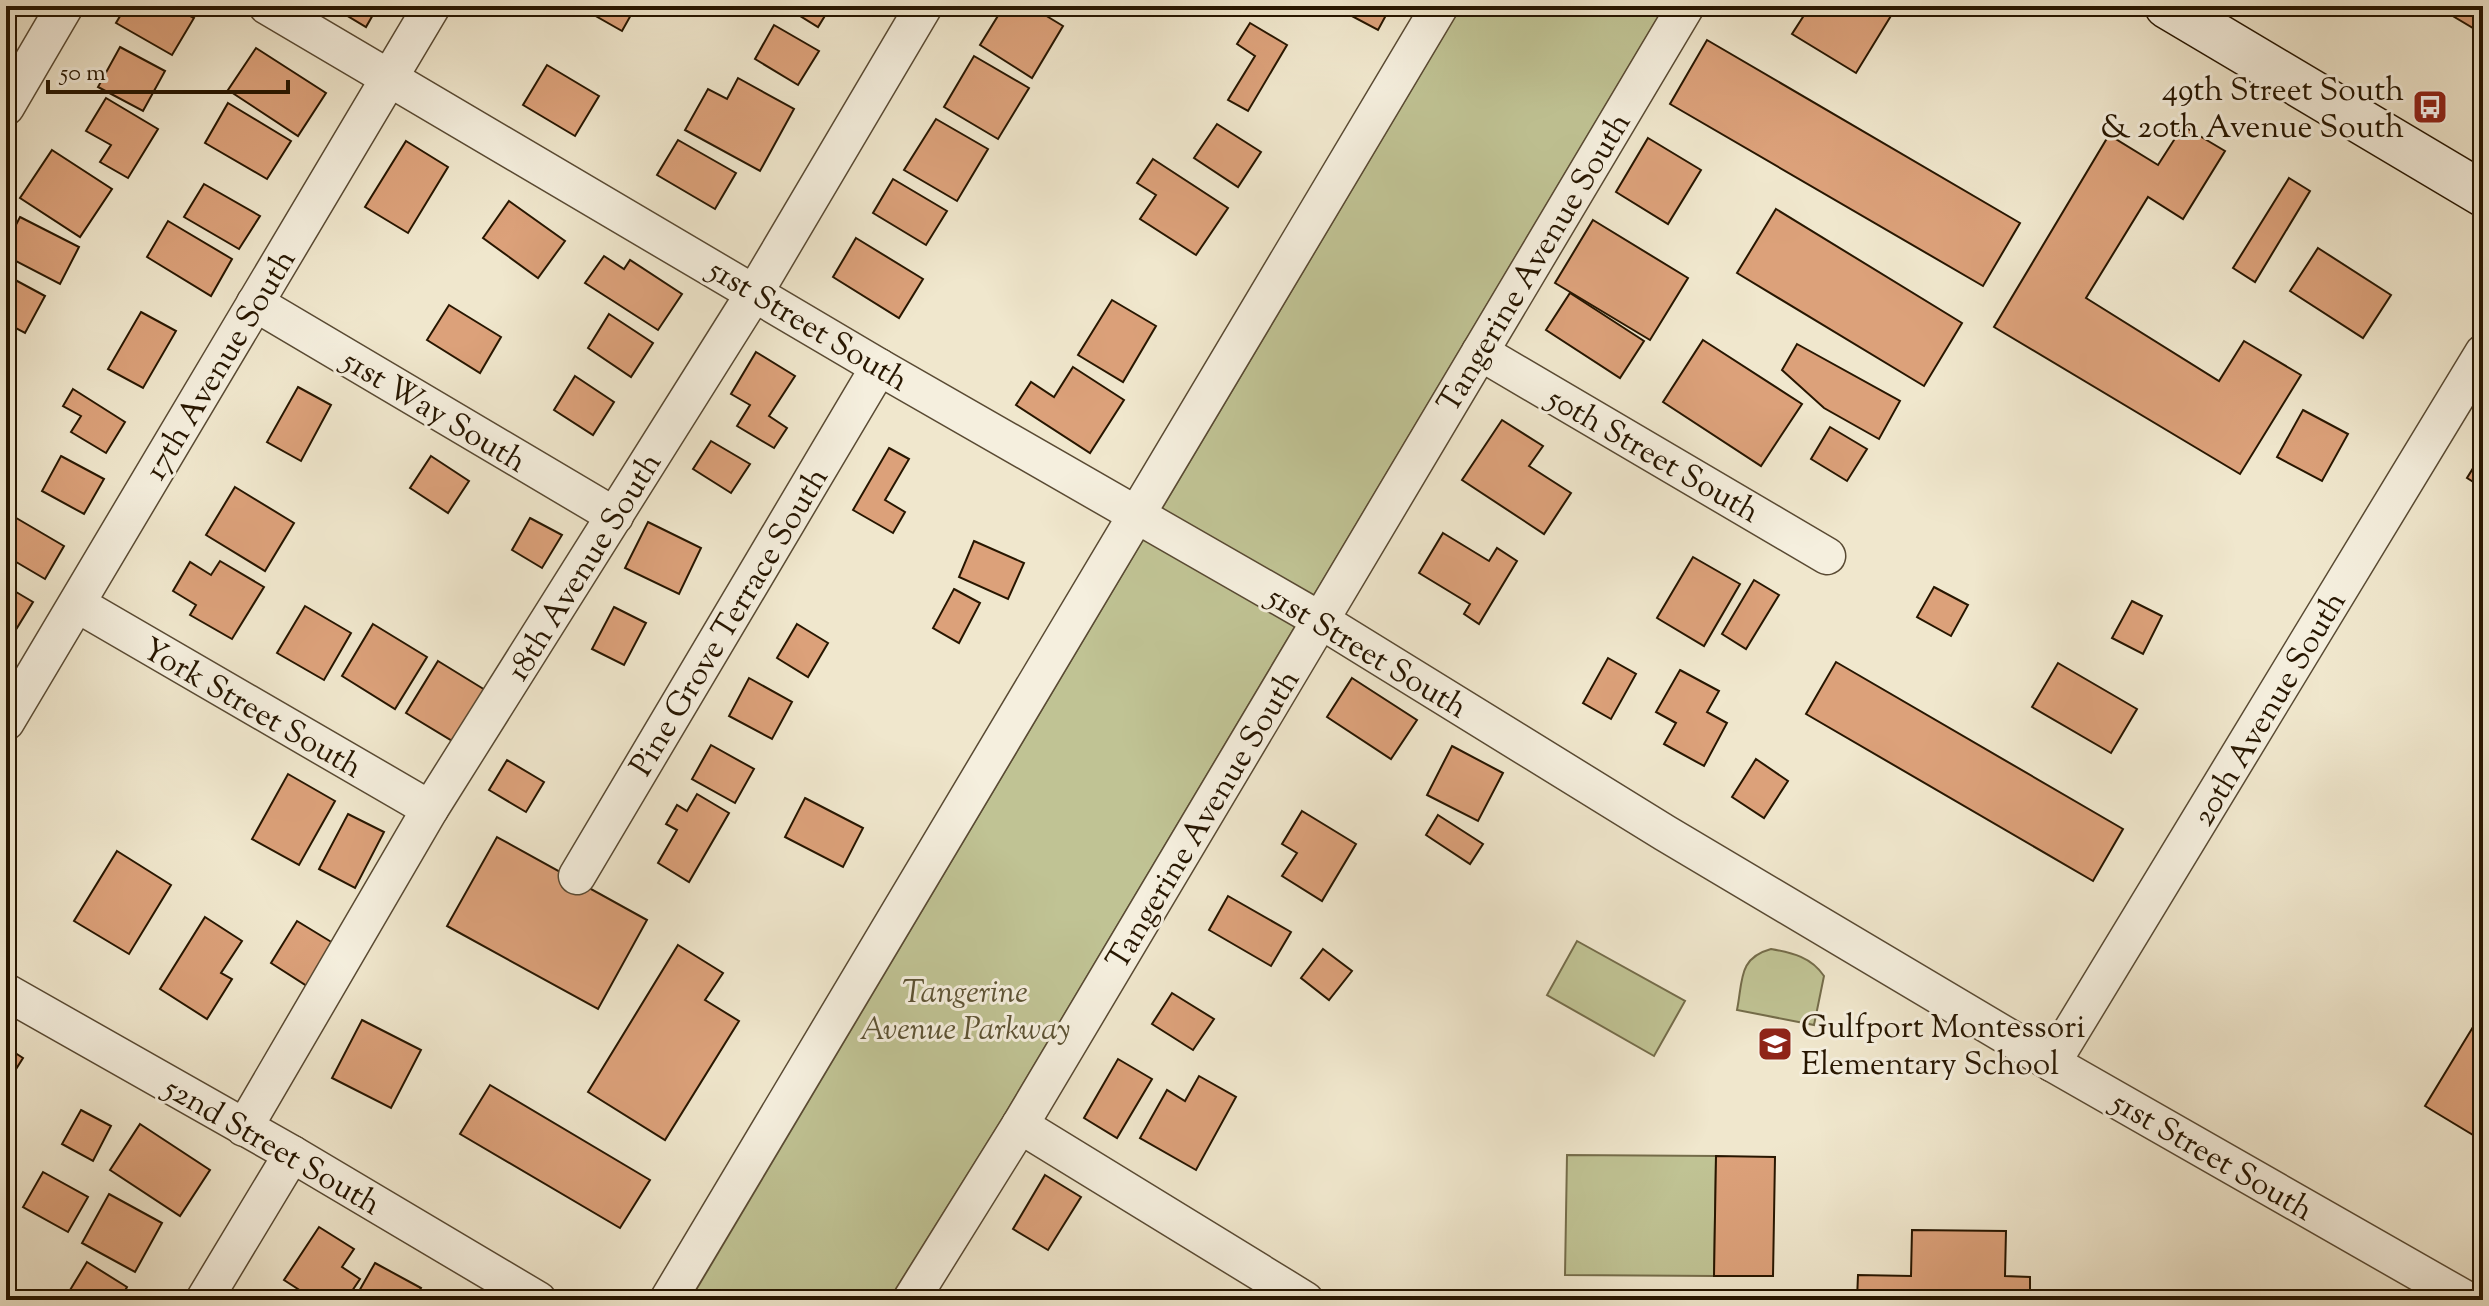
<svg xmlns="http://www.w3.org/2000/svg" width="2489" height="1306" viewBox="0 0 2489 1306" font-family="'Sorts Mill Goudy',serif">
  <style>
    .green { fill: #c0c394; stroke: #746c4a; stroke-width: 2 }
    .building { fill: #dca17a; stroke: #271600; stroke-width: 2 }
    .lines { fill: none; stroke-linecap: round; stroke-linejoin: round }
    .street-casing { stroke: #594a33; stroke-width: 39 }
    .secondary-casing { stroke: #271600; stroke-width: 47 }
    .street { stroke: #f5efde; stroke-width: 36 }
    .secondary { stroke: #f5efde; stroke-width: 44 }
    .labels { text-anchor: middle; stroke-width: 6; stroke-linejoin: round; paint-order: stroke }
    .poi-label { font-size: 32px; fill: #271600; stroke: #f5efde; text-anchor: end }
    .street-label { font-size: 32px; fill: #271600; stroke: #f5efde }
    .park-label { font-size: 32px; font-style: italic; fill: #5d5334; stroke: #f5efde }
  </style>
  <rect width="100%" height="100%" fill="#f0e7cd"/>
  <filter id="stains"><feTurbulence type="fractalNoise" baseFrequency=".0025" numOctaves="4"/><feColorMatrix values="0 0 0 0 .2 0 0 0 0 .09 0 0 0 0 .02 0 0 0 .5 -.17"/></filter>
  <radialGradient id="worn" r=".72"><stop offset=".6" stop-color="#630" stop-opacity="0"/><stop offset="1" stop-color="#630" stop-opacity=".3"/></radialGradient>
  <g class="green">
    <polygon points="1461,6 1665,6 1313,597 1161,510"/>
    <polygon points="1144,538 1296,625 1004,1116 889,1300 690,1300"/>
    <polygon points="1577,941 1685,1001 1654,1056 1547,995"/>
    <path d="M 1771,949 C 1793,953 1811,957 1824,976 L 1814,1025 L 1737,1010 C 1743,980 1738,958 1771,949 Z"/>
    <polygon points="1567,1155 1716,1156 1714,1276 1565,1275"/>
  </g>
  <g class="building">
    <polygon points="126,6 172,6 194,18 172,55 116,23"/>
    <polygon points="331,6 378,6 366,27"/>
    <polygon points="589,6 636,6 622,31 587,11"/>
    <polygon points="784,6 831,6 818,27"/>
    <polygon points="1004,6 1030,6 1063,26 1032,78 980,45"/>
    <polygon points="1333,6 1391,6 1378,30"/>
    <polygon points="1810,6 1897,6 1856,73 1792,34"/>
    <polygon points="2436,6 2483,6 2483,34"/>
    <polygon points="1250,23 1287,45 1248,111 1228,100 1255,56 1237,44"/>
    <polygon points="774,25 819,51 798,85 755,59"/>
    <polygon points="1707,40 2020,223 1983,286 1670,104"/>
    <polygon points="120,47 165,71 143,111 98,87"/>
    <polygon points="256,48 326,93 298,136 228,90"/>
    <polygon points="974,56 1029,88 998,139 944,107"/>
    <polygon points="547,65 599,96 575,136 523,105"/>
    <polygon points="738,78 794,109 760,171 685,130 708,89 727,99"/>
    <polygon points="106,98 158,129 128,178 100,162 111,145 86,131"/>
    <polygon points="228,103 291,141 267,179 205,143"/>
    <polygon points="936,119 988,149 957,201 904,170"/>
    <polygon points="1217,124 1261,152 1238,187 1194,158"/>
    <polygon points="2183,126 2225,151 2183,219 2148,197 2086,298 2219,381 2244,341 2301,375 2240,474 1994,327 2109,135 2158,165"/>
    <polygon points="1648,138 1701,170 1668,224 1616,192"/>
    <polygon points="678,140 736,173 715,209 657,175"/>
    <polygon points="406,141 448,167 408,233 365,207"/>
    <polygon points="52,150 112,189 80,237 20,198"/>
    <polygon points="1153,159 1228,208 1196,255 1140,219 1156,195 1137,183"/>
    <polygon points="2289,178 2310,191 2255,282 2233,268"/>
    <polygon points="893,179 947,211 926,245 873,213"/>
    <polygon points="204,184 260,216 239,249 184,217"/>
    <polygon points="509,201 565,241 538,278 483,238"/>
    <polygon points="1776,209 1962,323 1924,386 1737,273"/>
    <polygon points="20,217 79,247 60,284 6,256 6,244"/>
    <polygon points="1593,220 1688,278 1650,340 1555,283"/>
    <polygon points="168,221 232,259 211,296 147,257"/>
    <polygon points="856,238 923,279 899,318 833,277"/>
    <polygon points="2318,248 2391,295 2363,338 2290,291"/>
    <polygon points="604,256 624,269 630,260 682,294 658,330 585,283"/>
    <polygon points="6,275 45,296 25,333 6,323"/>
    <polygon points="1570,293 1644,341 1620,378 1546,330"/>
    <polygon points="1112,300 1156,326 1123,382 1078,355"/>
    <polygon points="449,305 501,337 480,373 427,340"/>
    <polygon points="141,312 176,331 143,388 108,369"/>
    <polygon points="609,314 653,343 631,377 588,348"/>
    <polygon points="1703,340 1802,404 1761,466 1663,402"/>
    <polygon points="1797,344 1900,401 1879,439 1824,408 1782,370"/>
    <polygon points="756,352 795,376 769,416 787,428 774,448 737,426 750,405 731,394"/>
    <polygon points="1073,367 1124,400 1090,453 1016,405 1031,382 1054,397"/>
    <polygon points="575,376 614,402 593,435 554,410"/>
    <polygon points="298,387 331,405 301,461 267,442"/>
    <polygon points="73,389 125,422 106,453 71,432 81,416 63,406"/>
    <polygon points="2303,410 2348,434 2322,481 2277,457"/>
    <polygon points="1502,420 1543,446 1529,466 1571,493 1544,534 1462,480"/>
    <polygon points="1830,427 1867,449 1847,481 1811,459"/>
    <polygon points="711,441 750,464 731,493 693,469"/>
    <polygon points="889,448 909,459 885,500 905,512 893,533 853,510"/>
    <polygon points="2483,452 2483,488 2467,478"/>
    <polygon points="61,456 104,479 84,514 42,491"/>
    <polygon points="431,456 469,481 448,513 410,488"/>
    <polygon points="235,487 294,523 265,571 206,535"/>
    <polygon points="6,512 64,546 45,579 6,556 6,547 12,537 6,534"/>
    <polygon points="530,518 562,535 542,568 512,550"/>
    <polygon points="648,522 701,548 679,594 625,568"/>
    <polygon points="1443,533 1489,561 1497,548 1517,561 1479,624 1464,614 1470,604 1419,573"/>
    <polygon points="974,541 1024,563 1008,599 959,577"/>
    <polygon points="1693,557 1740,584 1704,646 1657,618"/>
    <polygon points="220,561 264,587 232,639 190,615 196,605 173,591 190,562 211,575"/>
    <polygon points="1754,580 1779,595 1746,649 1722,634"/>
    <polygon points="6,586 33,602 12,636 6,632"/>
    <polygon points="1934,587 1968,605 1951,636 1917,617"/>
    <polygon points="954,589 980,603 959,643 933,628"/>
    <polygon points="2132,601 2162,616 2143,654 2112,638"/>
    <polygon points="305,606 351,633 324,680 277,653"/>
    <polygon points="614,607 646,623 624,665 592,649"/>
    <polygon points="373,624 427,657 395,709 342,676"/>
    <polygon points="797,624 828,643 808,677 777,658"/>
    <polygon points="1608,658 1636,674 1611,719 1583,703"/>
    <polygon points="438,661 490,693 459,745 406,713"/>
    <polygon points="1836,662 2123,829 2093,881 1806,714"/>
    <polygon points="2058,663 2137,709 2111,753 2032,707"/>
    <polygon points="1680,670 1719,691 1707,712 1727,723 1704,766 1664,744 1676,723 1656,712"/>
    <polygon points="749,678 792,702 772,739 729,716"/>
    <polygon points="1352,678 1417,720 1391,759 1327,717"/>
    <polygon points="711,745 754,769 735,803 692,779"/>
    <polygon points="1452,746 1503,773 1478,821 1427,795"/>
    <polygon points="1756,759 1788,781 1764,818 1732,797"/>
    <polygon points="507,760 544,782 526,812 489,790"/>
    <polygon points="288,774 335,801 299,865 252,839"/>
    <polygon points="697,794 729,813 689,882 658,863 677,830 666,824 677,805 687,811"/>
    <polygon points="805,798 863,828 843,867 785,837"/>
    <polygon points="1302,811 1356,844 1322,901 1282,876 1297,853 1282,844"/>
    <polygon points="348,814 384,832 355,888 319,869"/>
    <polygon points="1438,815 1483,844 1470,864 1426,835"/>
    <polygon points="497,837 647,920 598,1009 447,926"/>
    <polygon points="117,851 171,885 129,954 74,921"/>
    <polygon points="1228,896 1291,932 1271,966 1209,930"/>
    <polygon points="205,917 242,941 221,973 232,979 207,1019 160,989"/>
    <polygon points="297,921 333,943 307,986 271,963"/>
    <polygon points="678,945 723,973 705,1000 739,1021 665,1140 588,1092"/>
    <polygon points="1323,949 1352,971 1329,1000 1301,978"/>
    <polygon points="1172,993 1214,1019 1193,1050 1152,1024"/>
    <polygon points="362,1020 421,1050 391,1108 332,1078"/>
    <polygon points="2476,1022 2483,1026 2483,1141 2425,1106"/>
    <polygon points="6,1047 23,1058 6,1085"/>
    <polygon points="1118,1059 1152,1079 1117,1138 1084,1118"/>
    <polygon points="1199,1076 1236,1097 1196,1170 1140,1138 1167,1090 1185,1101"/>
    <polygon points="490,1085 650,1180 620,1228 460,1134"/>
    <polygon points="81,1110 111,1126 93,1161 62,1144"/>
    <polygon points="140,1124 210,1170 180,1216 110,1170"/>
    <polygon points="1716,1156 1775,1157 1773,1276 1714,1276"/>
    <polygon points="43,1172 88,1197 68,1232 23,1207"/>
    <polygon points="1045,1175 1081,1197 1048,1250 1013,1229"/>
    <polygon points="109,1194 162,1223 135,1272 82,1243"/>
    <polygon points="319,1227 354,1249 342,1267 360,1279 346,1300 315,1300 284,1280"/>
    <polygon points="1912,1230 2006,1231 2005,1276 2030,1277 2030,1300 1857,1300 1858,1275 1911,1276"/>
    <polygon points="87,1262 127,1287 120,1300 64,1300"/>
    <polygon points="375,1263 421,1288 414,1300 354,1300"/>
  </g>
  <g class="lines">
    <defs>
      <g id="street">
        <polyline points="267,6 879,367 1320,620 1665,833 2052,1063 2467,1300"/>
        <polyline points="6,107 65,6"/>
        <polyline points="255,303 615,516"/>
        <polyline points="1480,352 1827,556"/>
        <polyline points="77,604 430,809"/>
        <polyline points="6,722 432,6"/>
        <polyline points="577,876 879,367"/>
        <polyline points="6,992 292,1154 538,1300"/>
        <polyline points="2052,1063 2483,353"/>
        <polyline points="1020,1125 1305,1300"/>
        <polyline points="244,1128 430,809 755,292 924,6"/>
        <polyline points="204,1300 292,1154"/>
        <polyline points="668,1300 1440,6"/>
        <polyline points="911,1300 1020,1125 1686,6"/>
      </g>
      <polyline id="secondary" points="2167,6 2483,194"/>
    </defs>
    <use href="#street" class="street-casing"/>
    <use href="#secondary" class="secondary-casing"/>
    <use href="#street" class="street"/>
    <use href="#secondary" class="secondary"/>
  </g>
  <defs>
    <symbol id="bus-square" viewBox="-11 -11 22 22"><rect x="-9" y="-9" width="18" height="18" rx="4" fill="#8f2418" stroke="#f5efde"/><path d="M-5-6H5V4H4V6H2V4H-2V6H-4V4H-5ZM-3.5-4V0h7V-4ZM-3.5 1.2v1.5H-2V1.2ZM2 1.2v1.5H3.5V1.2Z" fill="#fff"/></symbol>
    <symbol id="school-square" viewBox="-11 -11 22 22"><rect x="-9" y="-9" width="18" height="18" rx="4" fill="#8f2418" stroke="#f5efde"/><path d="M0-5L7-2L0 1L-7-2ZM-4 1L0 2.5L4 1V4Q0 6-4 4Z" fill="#fff"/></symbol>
  </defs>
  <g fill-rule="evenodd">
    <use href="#bus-square" x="2410" y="87" width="40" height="40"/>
    <use href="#school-square" x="1755" y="1024" width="40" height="40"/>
  </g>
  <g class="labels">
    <g class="poi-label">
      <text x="2404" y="100">49th Street South<tspan x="2404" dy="37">&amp; 20th Avenue South</tspan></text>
      <text x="1801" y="1037" text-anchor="start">Gulfport Montessori<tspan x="1801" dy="37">Elementary School</tspan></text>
    </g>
    <g class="street-label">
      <text transform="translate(1533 262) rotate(-59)" y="11">Tangerine Avenue South</text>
      <text transform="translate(809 324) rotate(31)" y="11">51st Street South</text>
      <text transform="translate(219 364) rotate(-59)" y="11">17th Avenue South</text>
      <text transform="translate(435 410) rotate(31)" y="11">51st Way South</text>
      <text transform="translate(1654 454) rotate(30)" y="11">50th Street South</text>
      <text transform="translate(583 566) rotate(-58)" y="11">18th Avenue South</text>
      <text transform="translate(728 621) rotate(-59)" y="11">Pine Grove Terrace South</text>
      <text transform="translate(1368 651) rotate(31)" y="11">51st Street South</text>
      <text transform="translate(253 707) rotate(30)" y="11">York Street South</text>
      <text transform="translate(2268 708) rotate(-59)" y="11">20th Avenue South</text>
      <text transform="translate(1202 819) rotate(-59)" y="11">Tangerine Avenue South</text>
      <text transform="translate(273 1145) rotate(30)" y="11">52nd Street South</text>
      <text transform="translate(2213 1155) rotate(30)" y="11">51st Street South</text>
    </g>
    <g class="park-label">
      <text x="965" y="1002">Tangerine<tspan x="965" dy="37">Avenue Parkway</tspan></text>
    </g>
  </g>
  <rect width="2489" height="1306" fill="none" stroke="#f0e7cd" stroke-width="32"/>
  <rect x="8" y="8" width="2473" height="1290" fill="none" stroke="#271600" stroke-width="4"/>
  <rect x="16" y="16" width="2457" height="1274" fill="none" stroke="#271600" stroke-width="2"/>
  <path d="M48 80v12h240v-12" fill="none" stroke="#271600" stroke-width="4"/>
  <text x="60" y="80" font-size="24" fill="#271600" stroke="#f5efde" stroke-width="6" paint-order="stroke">50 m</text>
  <rect width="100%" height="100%" filter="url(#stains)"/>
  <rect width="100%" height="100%" fill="url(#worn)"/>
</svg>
